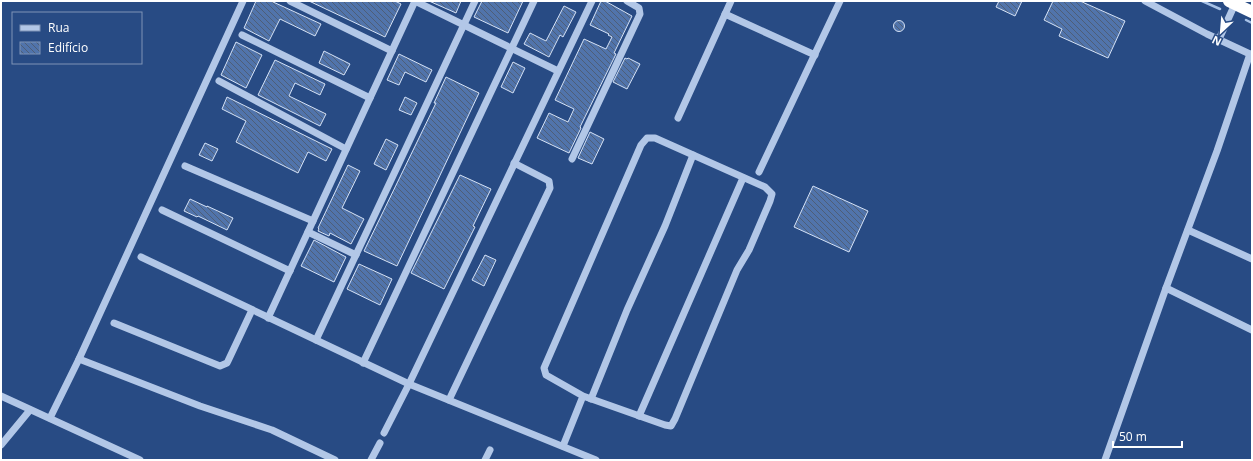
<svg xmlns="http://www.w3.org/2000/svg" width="1253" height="461" viewBox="0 0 1253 461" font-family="'Open Sans',sans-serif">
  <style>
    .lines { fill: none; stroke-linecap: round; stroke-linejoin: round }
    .stream { stroke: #a6c1e7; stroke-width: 2.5 }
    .building { fill: url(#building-back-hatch); stroke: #d5e2f6 }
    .minor { stroke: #b2c7e7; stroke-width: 7 }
    .highway { stroke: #fff; stroke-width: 12 }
  </style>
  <defs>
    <pattern id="building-back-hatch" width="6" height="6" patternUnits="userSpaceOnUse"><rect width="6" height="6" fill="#5174ab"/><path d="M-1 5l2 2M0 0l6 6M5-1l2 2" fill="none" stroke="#4e5e77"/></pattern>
  </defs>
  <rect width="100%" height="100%" fill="#284b84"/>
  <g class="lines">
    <g class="stream">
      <polyline points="1202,1 1220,9"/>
      <polyline points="1246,20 1252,23"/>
    </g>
  </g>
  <g class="building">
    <polygon points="256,1 271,1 321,24 315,36 280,19 269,41 244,28"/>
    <polygon points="309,1 395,1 401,4 385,37"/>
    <polygon points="429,1 461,1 456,13"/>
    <polygon points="482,1 523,1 508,33 474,17"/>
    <polygon points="601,1 605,1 632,16 614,53 616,54 580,127 581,128 569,153 537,138 549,113 568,122 574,109 555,100 584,39 606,49 612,37 608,35 609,34 590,25"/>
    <polygon points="999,1 1022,1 1015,16 996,7"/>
    <polygon points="1053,1 1080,1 1125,21 1108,58 1059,36 1062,29 1044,20"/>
    <polygon points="564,6 576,12 563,37 560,35 549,57 524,44 530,33 546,41"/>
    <circle cx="899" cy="26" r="5.5"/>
    <polygon points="236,42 262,55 246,88 221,75"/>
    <polygon points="324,51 350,64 344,75 319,63"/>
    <polygon points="399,54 432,70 426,82 405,72 399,85 387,80"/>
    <polygon points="625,58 627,59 628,58 640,64 627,89 613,82"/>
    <polygon points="275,60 325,84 320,95 295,83 289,96 326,114 320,126 258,95"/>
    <polygon points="513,62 525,68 513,93 501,87"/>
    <polygon points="446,77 479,93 397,266 364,251 436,103 434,103"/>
    <polygon points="227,97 332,149 326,161 308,152 298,173 236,142 246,121 222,109"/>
    <polygon points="405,97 417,103 411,115 399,110"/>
    <polygon points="590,132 604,139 592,164 578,158"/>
    <polygon points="386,139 398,145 386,170 374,164"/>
    <polygon points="205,143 218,149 212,161 199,155"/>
    <polygon points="348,165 360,171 342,208 364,219 351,244 330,233 329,236 318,231 319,229 318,228"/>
    <polygon points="460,175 491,189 473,226 475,227 444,289 411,273"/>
    <polygon points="813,186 868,211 849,252 794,227"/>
    <polygon points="190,199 207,207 207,206 233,218 227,230 198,216 197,217 184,211"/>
    <polygon points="314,240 346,257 334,282 301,266"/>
    <polygon points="485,255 496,260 484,286 472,280"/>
    <polygon points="359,264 392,279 380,305 347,289"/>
  </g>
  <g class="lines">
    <g class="minor">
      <polyline points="290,1 392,51"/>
      <polyline points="415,1 558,71"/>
      <polyline points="1145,1 1207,34 1252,55"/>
      <polyline points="725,14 815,55"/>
      <polyline points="242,35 370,98"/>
      <polyline points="1219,39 1235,4"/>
      <polyline points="219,81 346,149"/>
      <polyline points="678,118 731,1"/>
      <polyline points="572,159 640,14 639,8 627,1"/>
      <polyline points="185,166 313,221"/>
      <polyline points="759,172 840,1"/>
      <polyline points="162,210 290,271"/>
      <polyline points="1188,230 1252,259"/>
      <polyline points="308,232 356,255"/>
      <polyline points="141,257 409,384 596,460"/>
      <polyline points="1166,288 1252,330"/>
      <polyline points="268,318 415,1"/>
      <polyline points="114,323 220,366 227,363 228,361 252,310"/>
      <polyline points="316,340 475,1"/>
      <polyline points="79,359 200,406 272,430 335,460"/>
      <polyline points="363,363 534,1"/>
      <polyline points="1,396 140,460"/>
      <polyline points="591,399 627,310 665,226 693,155"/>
      <polyline points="449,400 550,188 549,181 514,163"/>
      <polyline points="639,416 743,178"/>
      <polyline points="50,418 79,359 243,1"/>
      <polyline points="384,433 409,384 592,1"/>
      <polyline points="1,445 30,410"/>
      <polyline points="563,446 583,396 665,425 671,426 675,419 737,270 749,250 770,201 772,194 765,187 655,138 647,138 641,145 544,368 546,375 583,396"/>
      <polyline points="371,460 380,443"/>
      <polyline points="485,460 490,450"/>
      <polyline points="1105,460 1166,288 1217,151 1250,54"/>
    </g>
    <polyline class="highway" points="1229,1 1252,12"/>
  </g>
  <rect width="1253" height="461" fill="none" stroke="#ffffff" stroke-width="4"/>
  <rect x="12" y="12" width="130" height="52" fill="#284b84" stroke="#7e93b5"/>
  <rect x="20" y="25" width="20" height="6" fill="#b2c7e7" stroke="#7e93b5"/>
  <text x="48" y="32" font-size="12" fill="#ffffff">Rua</text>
  <rect x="20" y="42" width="20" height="12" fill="url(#building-back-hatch)" stroke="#7e93b5"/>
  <text x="48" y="52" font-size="12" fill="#ffffff">Edifício</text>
  <g transform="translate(1221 32) rotate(206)" stroke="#284b84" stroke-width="3" paint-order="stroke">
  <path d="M0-3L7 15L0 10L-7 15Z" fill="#ffffff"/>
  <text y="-6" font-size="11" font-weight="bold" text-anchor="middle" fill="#ffffff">N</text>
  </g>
  <path d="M1113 441v6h69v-6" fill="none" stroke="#ffffff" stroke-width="2"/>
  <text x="1119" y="441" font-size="12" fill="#ffffff" stroke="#284b84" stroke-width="3" paint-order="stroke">50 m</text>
</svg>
